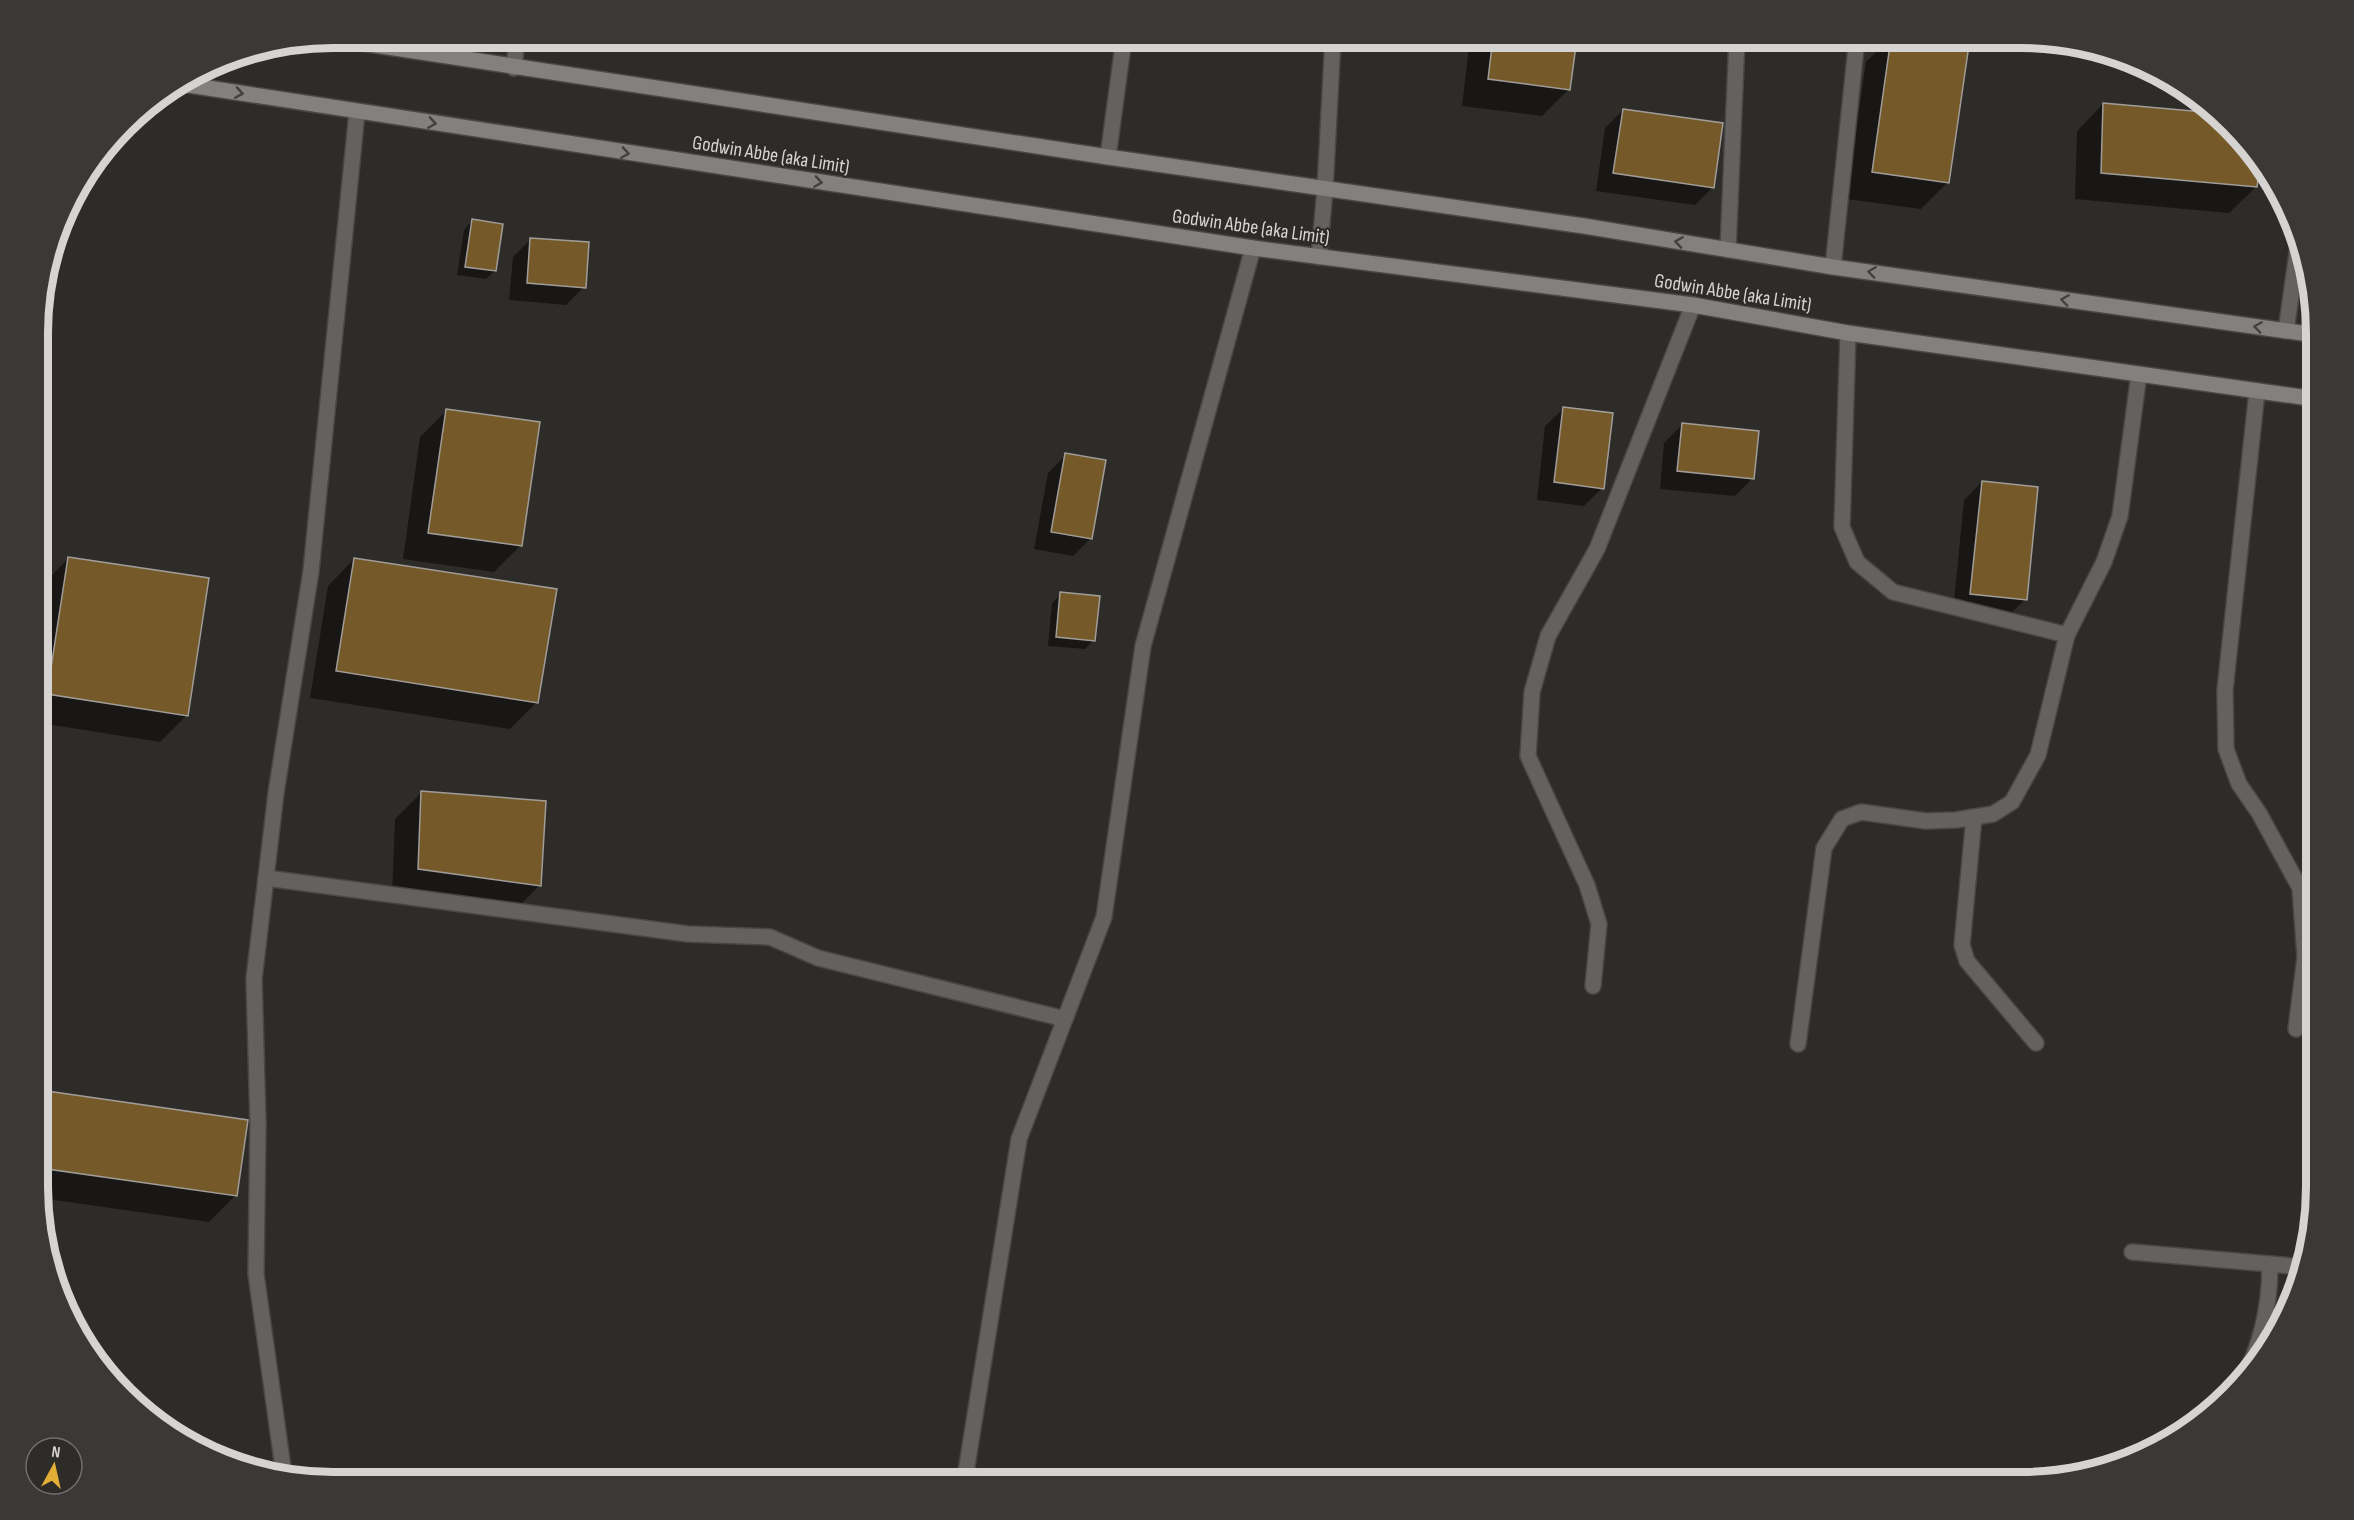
<svg xmlns="http://www.w3.org/2000/svg" width="2354" height="1520" viewBox="0 0 2354 1520" font-family="'Sofia Sans Condensed',sans-serif">
  <style>
    .shadow { fill: #0007 }
    .building { fill: #765929; stroke: #a09d99; stroke-width: 1.5 }
    .lines { fill: none; stroke-linecap: round; stroke-linejoin: round }
    .lane-casing { stroke: #494744; stroke-width: 18 }
    .street-casing { stroke: #494744; stroke-width: 18 }
    .secondary-casing { stroke: #494744; stroke-width: 18 }
    .lane { stroke: #646261; stroke-width: 15 }
    .street { stroke: #646261; stroke-width: 15 }
    .secondary { stroke: #83817f; stroke-width: 15 }
    .oneway { stroke: #43413e }
    .labels { text-anchor: middle; stroke-width: 4.5; stroke-linejoin: round; paint-order: stroke }
    .street-label { font-size: 20px; fill: #d6d4d2; stroke: #2e2c29 }
    .rim { fill: none; stroke: #d6d4d2; stroke-width: 8 }
  </style>
  <rect width="100%" height="100%" fill="#2e2c29"/>
  <g class="shadow">
    <polygon points="724,38 806,38 791,52 723,39"/>
    <polygon points="1470,38 1575,38 1569,89 1542,116 1462,106"/>
    <polygon points="1890,38 1906,38 1967,46 1948,182 1921,209 1846,199 1866,62"/>
    <polygon points="2103,104 2217,115 2243,138 2259,160 2256,187 2229,213 2075,199 2077,131"/>
    <polygon points="1623,110 1713,187 1695,205 1596,191 1605,128"/>
    <polygon points="472,221 495,271 486,279 457,275 464,230"/>
    <polygon points="531,239 584,287 566,305 509,300 513,257"/>
    <polygon points="1564,408 1602,488 1584,506 1537,500 1545,426"/>
    <polygon points="446,411 521,545 494,572 403,559 420,437"/>
    <polygon points="1682,425 1753,478 1735,496 1660,489 1664,443"/>
    <polygon points="1066,455 1091,538 1073,556 1034,549 1048,473"/>
    <polygon points="1982,482 2026,599 2007,617 1953,611 1964,500"/>
    <polygon points="68,559 187,715 160,742 40,723 42,585"/>
    <polygon points="354,559 537,702 510,729 310,698 328,586"/>
    <polygon points="1061,594 1093,641 1085,649 1048,646 1052,603"/>
    <polygon points="421,793 540,885 513,912 392,895 395,819"/>
    <polygon points="40,1092 247,1121 236,1195 209,1222 40,1198"/>
  </g>
  <g class="building">
    <polygon points="1493,38 1577,38 1570,90 1488,79"/>
    <polygon points="1891,38 1917,38 1969,45 1949,183 1872,172"/>
    <polygon points="2103,103 2215,113 2243,138 2260,162 2257,187 2101,173"/>
    <polygon points="1623,109 1723,123 1714,188 1613,173"/>
    <polygon points="472,219 503,224 496,271 465,267"/>
    <polygon points="530,238 589,242 586,288 527,283"/>
    <polygon points="1563,407 1613,413 1604,489 1554,482"/>
    <polygon points="446,409 540,422 522,546 428,533"/>
    <polygon points="1682,423 1759,431 1754,479 1677,471"/>
    <polygon points="1065,453 1106,460 1092,539 1051,532"/>
    <polygon points="1982,481 2038,487 2027,600 1970,594"/>
    <polygon points="68,557 209,578 188,716 47,694"/>
    <polygon points="354,558 557,589 538,703 336,671"/>
    <polygon points="1060,592 1100,596 1095,641 1056,637"/>
    <polygon points="421,791 546,801 541,886 418,869"/>
    <polygon points="40,1090 248,1120 237,1196 40,1168"/>
  </g>
  <g class="lines">
    <defs>
      <g id="lane">
        <polyline points="1728,250 1737,38"/>
        <polyline points="1319,257 1325,189 1333,38"/>
        <polyline points="1848,333 1842,527 1857,562 1893,592 2067,635"/>
        <polyline points="2257,391 2225,690 2226,749 2239,784 2259,813 2300,888 2305,957 2296,1029"/>
        <polyline points="1974,817 1962,945 1967,961 2036,1043"/>
        <polyline points="266,878 688,934 770,937 818,958 1065,1019"/>
        <polyline points="1798,1044 1824,848 1842,819 1861,812 1926,821 1956,820 1993,814 2012,802 2038,755 2067,635 2104,562 2120,516 2139,374"/>
        <polyline points="2132,1252 2304,1267"/>
        <path d="M 2243,1379 C 2262,1343 2270,1305 2270,1264"/>
        <polyline points="2206,1416 2219,1406"/>
      </g>
      <g id="street">
        <polyline points="514,68 517,38"/>
        <polyline points="1108,157 1124,38"/>
        <polyline points="1833,267 1857,38"/>
        <polyline points="2286,331 2299,239"/>
        <polyline points="1593,986 1599,924 1587,885 1528,756 1532,692 1548,636 1597,549 1693,305"/>
        <polyline points="284,1475 256,1274 258,1123 254,979 276,793 311,571 357,112"/>
        <polyline points="967,1482 966,1472 1019,1139 1104,917 1143,646 1253,248"/>
      </g>
      <g id="secondary">
        <polyline points="329,38 1108,157 1584,226 1833,267 2316,335"/>
        <polyline points="182,84 1253,248 1693,305 1848,333 2316,399"/>
      </g>
    </defs>
    <use href="#lane" class="lane-casing"/>
    <use href="#street" class="street-casing"/>
    <use href="#secondary" class="secondary-casing"/>
    <use href="#lane" class="lane"/>
    <use href="#street" class="street"/>
    <use href="#secondary" class="secondary"/>
  </g>
  <defs><path id="oneway-chevron" d="M-2-3.5L2.5 0L-2 3.5" fill="none" stroke-width="1.6" stroke-linecap="round" stroke-linejoin="round" transform="scale(1.5)"/></defs>
  <g class="oneway">
    <use href="#oneway-chevron" transform="translate(239 93) rotate(9)"/>
    <use href="#oneway-chevron" transform="translate(432 123) rotate(9)"/>
    <use href="#oneway-chevron" transform="translate(625 153) rotate(9)"/>
    <use href="#oneway-chevron" transform="translate(818 182) rotate(9)"/>
    <use href="#oneway-chevron" transform="translate(1679 242) rotate(-171)"/>
    <use href="#oneway-chevron" transform="translate(1872 272) rotate(-172)"/>
    <use href="#oneway-chevron" transform="translate(2065 300) rotate(-172)"/>
    <use href="#oneway-chevron" transform="translate(2258 327) rotate(-172)"/>
  </g>
  <g class="labels">
    <g class="street-label">
      <text transform="translate(771 154) rotate(9)" y="7">Godwin Abbe (aka Limit)</text>
      <text transform="translate(1251 226) rotate(8)" y="7">Godwin Abbe (aka Limit)</text>
      <text transform="translate(1733 292) rotate(9)" y="7">Godwin Abbe (aka Limit)</text>
    </g>
  </g>
  <path d="M0 0H2354V1520H0ZM333 48H2021A285 285 0 0 1 2306 333V1187A285 285 0 0 1 2021 1472H333A285 285 0 0 1 48 1187V333A285 285 0 0 1 333 48Z" fill="#3b3937" fill-rule="evenodd"/>
  <path class="rim" d="M333 48H2021A285 285 0 0 1 2306 333V1187A285 285 0 0 1 2021 1472H333A285 285 0 0 1 48 1187V333A285 285 0 0 1 333 48Z"/>
  <g transform="translate(54 1466) rotate(8)"><circle r="28" fill="#2e2c29" stroke="#716f6d" stroke-width="1.5"/>
  <path d="M0-4.5L10 22L0 15L-10 22Z" fill="#e3ae35"/>
  <text y="-9" font-size="16" font-weight="bold" text-anchor="middle" fill="#d6d4d2">N</text>
  </g>
</svg>
